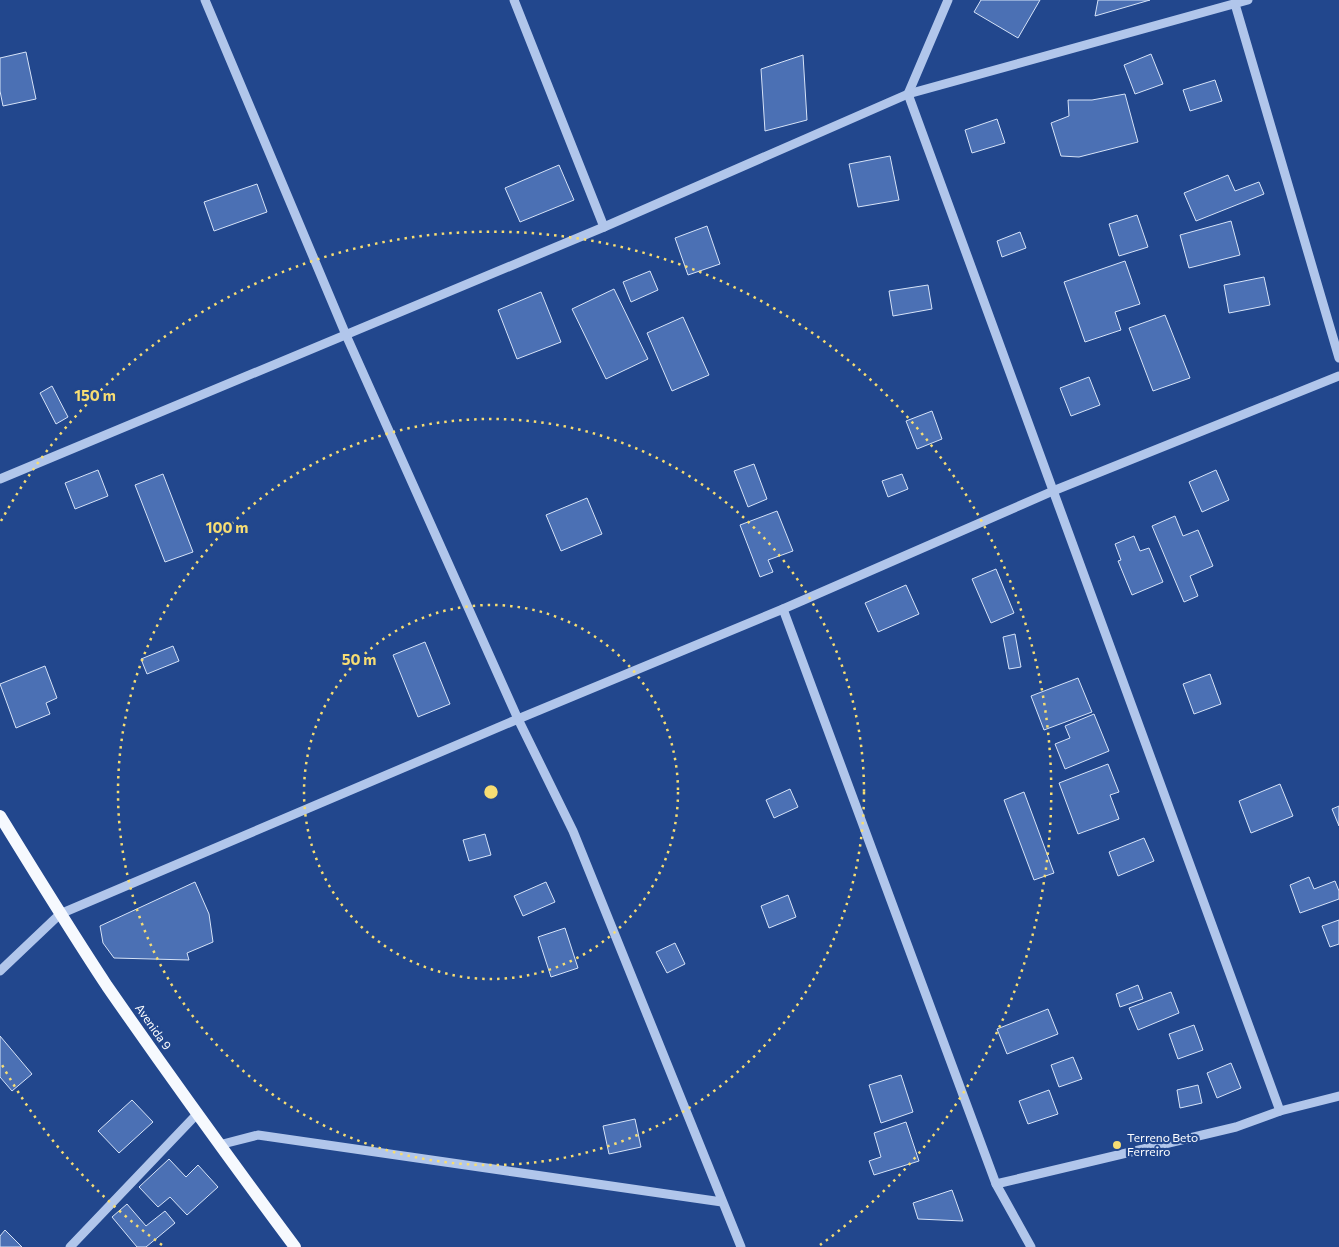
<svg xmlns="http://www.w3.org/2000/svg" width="1339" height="1247" viewBox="0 0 1339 1247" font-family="Commissioner,sans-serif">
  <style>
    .building { fill: #4b70b4; stroke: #d6e3f8 }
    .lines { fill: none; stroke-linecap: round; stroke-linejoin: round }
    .minor { stroke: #b1c6eb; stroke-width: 9 }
    .major { stroke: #f6f9fe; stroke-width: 12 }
    .ring { fill: none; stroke: #f7dd73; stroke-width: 2.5; stroke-dasharray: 2.5 5 }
    .poi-dot { fill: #f7dd73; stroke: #22478d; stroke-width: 2 }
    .labels { text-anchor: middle; stroke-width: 4.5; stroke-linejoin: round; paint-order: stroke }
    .street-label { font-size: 12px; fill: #fff; stroke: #22478d }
    .poi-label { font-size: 12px; fill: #fff; stroke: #22478d; text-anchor: start }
    .centre { fill: #f7dd73; stroke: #22478d; stroke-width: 2.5 }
    .ring-label { font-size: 15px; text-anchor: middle; font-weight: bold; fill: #f7dd73; stroke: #22478d; stroke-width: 4.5; stroke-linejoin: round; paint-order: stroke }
  </style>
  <rect width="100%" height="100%" fill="#22478d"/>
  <g class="building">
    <polygon points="981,0 1040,0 1018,38 974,12"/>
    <polygon points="1098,0 1150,0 1095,16"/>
    <polygon points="26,52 36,99 3,106 0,91 0,58"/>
    <polygon points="1151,54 1163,84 1135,94 1124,65"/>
    <polygon points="803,55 807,120 765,131 761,69"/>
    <polygon points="1215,80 1222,101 1190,111 1183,90"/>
    <polygon points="1125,94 1138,142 1079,157 1061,156 1051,123 1069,116 1068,100 1092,100"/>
    <polygon points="997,119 1005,143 972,153 965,130"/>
    <polygon points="890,156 899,200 858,207 849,164"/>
    <polygon points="559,165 574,200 520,222 505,188"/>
    <polygon points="1228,175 1235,191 1259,182 1264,194 1196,221 1184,193"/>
    <polygon points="257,184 267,212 214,231 204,202"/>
    <polygon points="1137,215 1148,247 1119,256 1109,224"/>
    <polygon points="1231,221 1240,255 1189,268 1180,235"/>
    <polygon points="707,226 720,264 688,275 675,238"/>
    <polygon points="1020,232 1026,248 1002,257 997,241"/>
    <polygon points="1125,261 1140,304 1115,312 1121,330 1085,342 1064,282"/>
    <polygon points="650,271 658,290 631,302 623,282"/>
    <polygon points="1264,277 1270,305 1229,313 1224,285"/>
    <polygon points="928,285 932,309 893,316 889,291"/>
    <polygon points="614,289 648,359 606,379 572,309"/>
    <polygon points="541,292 561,342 517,359 498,310"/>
    <polygon points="1165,315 1190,378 1153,391 1129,328"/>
    <polygon points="683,317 709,375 672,391 647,333"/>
    <polygon points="1089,377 1100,405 1071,416 1060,388"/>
    <polygon points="52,386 68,417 56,424 40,393"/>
    <polygon points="932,411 942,439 917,449 906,421"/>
    <polygon points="754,464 767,499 748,507 734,471"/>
    <polygon points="98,470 108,496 75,509 65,483"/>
    <polygon points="1216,470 1229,500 1202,512 1189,482"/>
    <polygon points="163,474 193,552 165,562 135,485"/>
    <polygon points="902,474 908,489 888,497 882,481"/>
    <polygon points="587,498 602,534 561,551 546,515"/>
    <polygon points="777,511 793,551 768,560 773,572 760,577 740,525"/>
    <polygon points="1175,516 1183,536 1198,530 1213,566 1190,576 1198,596 1184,602 1152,526"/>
    <polygon points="1134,536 1140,551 1149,548 1163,582 1132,595 1118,561 1121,560 1115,544"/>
    <polygon points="996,569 1014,613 991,623 972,579"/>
    <polygon points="906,585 919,614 878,632 865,603"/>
    <polygon points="1015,634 1021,667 1009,669 1003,637"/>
    <polygon points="425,642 450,704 418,717 393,655"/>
    <polygon points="173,646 179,661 147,674 141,659"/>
    <polygon points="45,666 57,698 46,703 50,714 16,728 0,684"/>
    <polygon points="1210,674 1221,704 1194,714 1183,684"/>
    <polygon points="1078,678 1092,712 1044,730 1031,696"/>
    <polygon points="1094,714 1109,751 1065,769 1055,744 1070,738 1065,726"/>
    <polygon points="1108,764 1119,792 1110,795 1119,819 1078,834 1059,783"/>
    <polygon points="1280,784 1293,816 1251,833 1239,801"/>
    <polygon points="790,789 798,807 774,818 766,800"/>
    <polygon points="1024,792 1054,873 1034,880 1004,800"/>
    <polygon points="1339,806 1339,826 1332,809"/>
    <polygon points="485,834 491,855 469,861 463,840"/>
    <polygon points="1144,838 1154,861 1118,876 1109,852"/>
    <polygon points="1309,877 1314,889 1335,881 1339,891 1339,899 1300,913 1290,885"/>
    <polygon points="195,882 209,914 213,942 187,953 189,960 114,958 103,943 100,926"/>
    <polygon points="546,882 555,902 523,916 514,896"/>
    <polygon points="788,895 796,917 769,928 761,906"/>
    <polygon points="1339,920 1339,944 1330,947 1322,926"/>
    <polygon points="565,928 578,968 551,977 538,937"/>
    <polygon points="675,943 685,964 667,973 656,952"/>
    <polygon points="1138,985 1143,999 1120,1007 1116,994"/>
    <polygon points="1171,992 1179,1013 1138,1030 1129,1008"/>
    <polygon points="1048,1009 1058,1034 1007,1054 997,1029"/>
    <polygon points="1194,1025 1203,1050 1178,1059 1169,1034"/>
    <polygon points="0,1036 32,1074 12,1091 0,1077"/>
    <polygon points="1073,1057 1082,1079 1059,1087 1051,1065"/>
    <polygon points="1231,1063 1241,1088 1217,1098 1207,1073"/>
    <polygon points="901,1075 913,1112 881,1123 869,1085"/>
    <polygon points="1198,1085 1202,1103 1180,1108 1177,1090"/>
    <polygon points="1049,1090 1058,1114 1028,1124 1019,1101"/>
    <polygon points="132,1100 153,1122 119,1153 98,1131"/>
    <polygon points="635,1119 641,1147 609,1154 603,1126"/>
    <polygon points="906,1122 919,1161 874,1175 869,1161 881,1157 874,1133"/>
    <polygon points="169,1159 186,1177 198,1165 218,1187 187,1215 170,1197 158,1207 139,1187"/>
    <polygon points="952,1190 963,1221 918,1219 913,1203"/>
    <polygon points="127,1204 146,1226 165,1211 175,1223 146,1247 137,1247 112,1217"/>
    <polygon points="5,1230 22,1247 0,1247 0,1236"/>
  </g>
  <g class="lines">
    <g class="minor">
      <polyline points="205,0 346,335 518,719 573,831 741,1247"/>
      <polyline points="514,0 604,227"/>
      <polyline points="948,0 908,94 1280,1111"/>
      <polyline points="1235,4 1339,358"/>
      <polyline points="0,479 604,227 908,94 1248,0"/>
      <polyline points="783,609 996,1184 1031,1247"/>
      <polyline points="0,971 60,914 518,719 783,609 1053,491 1339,376"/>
      <polyline points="219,1145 258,1135 722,1202"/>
      <polyline points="996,1184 1236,1127 1280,1111 1339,1096"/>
      <polyline points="70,1247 197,1114"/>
    </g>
    <path class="major" d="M 0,816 C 35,873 70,930 107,986 C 168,1074 231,1161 295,1247"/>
  </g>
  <g class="ring">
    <circle cx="491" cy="792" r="187"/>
    <circle cx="491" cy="792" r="373"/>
    <path d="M162 1245A560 560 0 0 1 1 1063M1 521A560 560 0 1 1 820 1245"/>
  </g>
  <circle class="poi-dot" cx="1117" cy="1145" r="5"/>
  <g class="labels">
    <g class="street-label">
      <text transform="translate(153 1027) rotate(55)" y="4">Avenida 9</text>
    </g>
    <g class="poi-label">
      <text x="1127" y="1142">Terreno Beto<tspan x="1127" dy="14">Ferreiro</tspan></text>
    </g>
  </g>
  <circle cx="491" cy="792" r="8" class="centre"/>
  <g class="ring-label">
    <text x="95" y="401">150 m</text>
    <text x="227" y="533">100 m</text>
    <text x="359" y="665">50 m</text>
  </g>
</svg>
